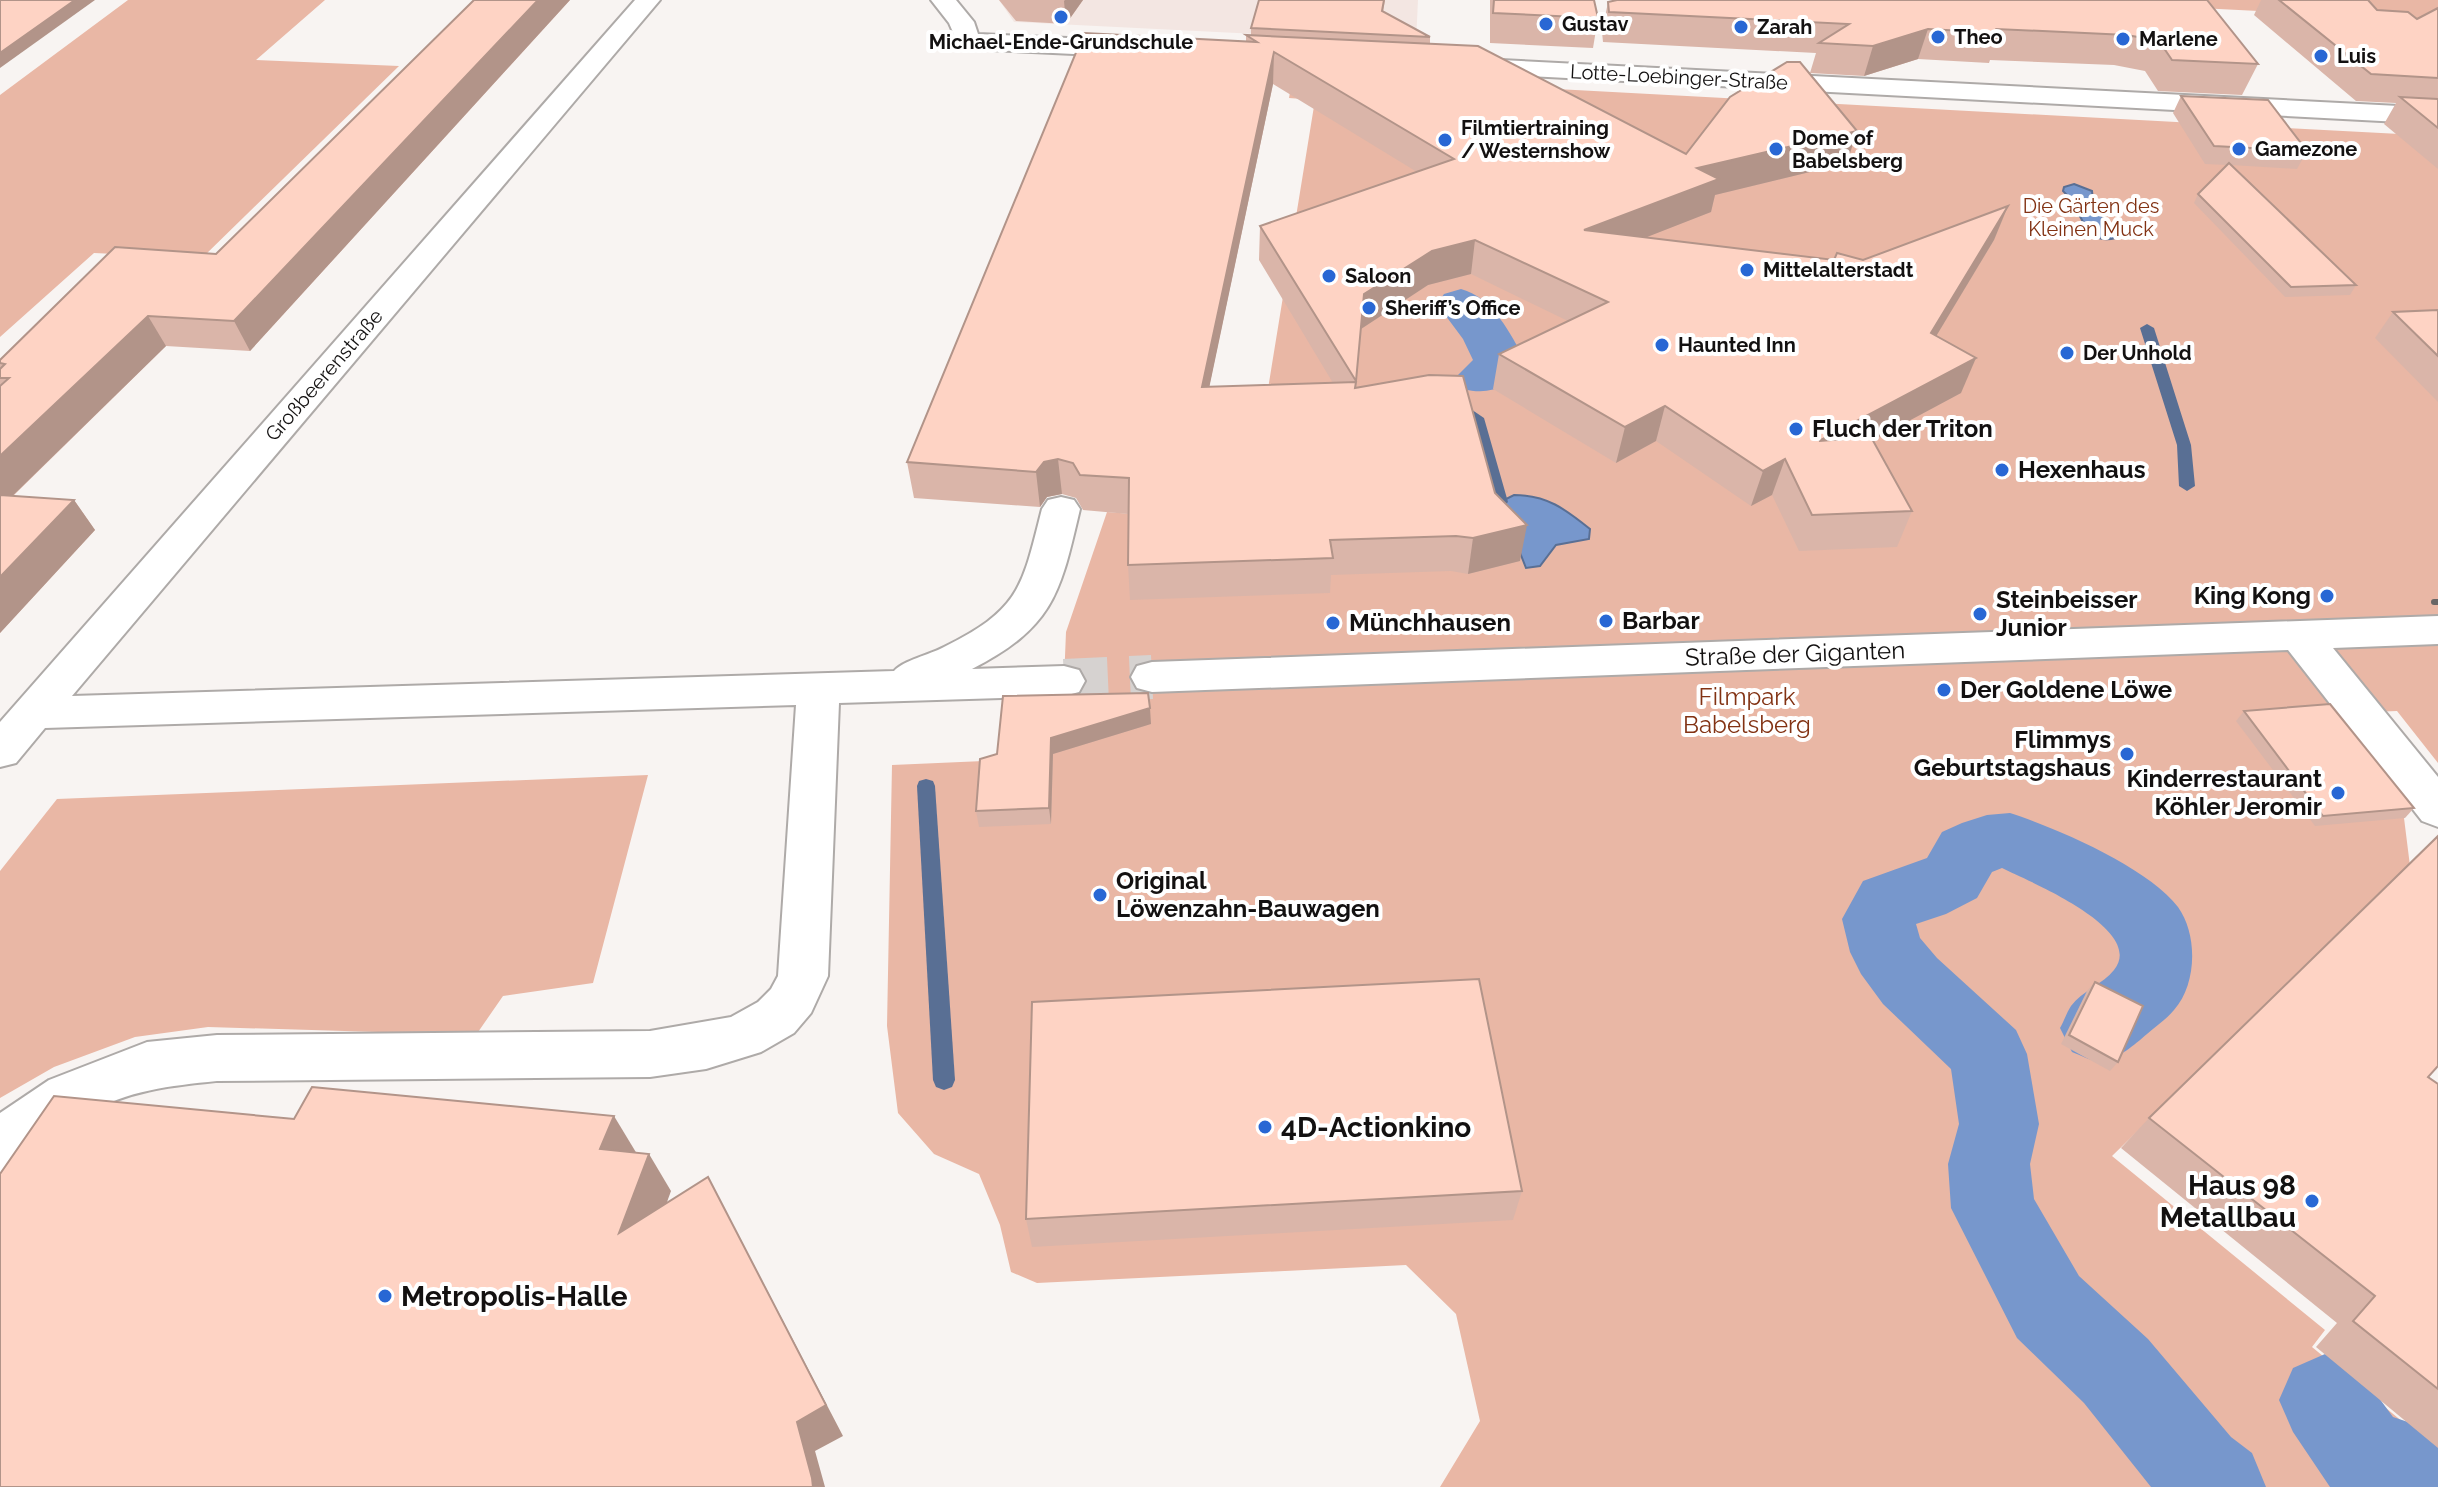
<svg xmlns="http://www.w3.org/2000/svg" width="2438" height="1487" viewBox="0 0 2438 1487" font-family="Raleway,sans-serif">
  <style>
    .built { fill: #f3e6e2 }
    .green { fill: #e9b7a5 }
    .water { fill: #7797cc; stroke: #596f94; stroke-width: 2 }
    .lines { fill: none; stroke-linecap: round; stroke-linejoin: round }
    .stream { fill: #596f94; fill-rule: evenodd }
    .canal { fill: #7797cc; fill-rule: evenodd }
    .minor-tunnel { stroke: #d6d2d0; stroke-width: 44; stroke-dasharray: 44 22; stroke-linecap: butt }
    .minor-casing { stroke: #aeaaa8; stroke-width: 4 }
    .minor { fill: #fff; fill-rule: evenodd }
    .rail { stroke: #696666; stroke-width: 6 }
    .wall { fill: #dab5a9; fill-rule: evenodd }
    .shaded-wall { fill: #b29489 }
    .building { fill: #fed3c4; stroke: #b29489; stroke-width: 2 }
    .poi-dot { fill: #2867d4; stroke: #fff; stroke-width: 3 }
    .labels { text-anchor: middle; stroke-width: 8; stroke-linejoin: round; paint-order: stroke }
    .far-poi-label { font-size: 20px; font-weight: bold; fill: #131111; stroke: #fff; text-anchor: start }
    .far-street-label { font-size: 20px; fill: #131111; stroke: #fff }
    .far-park-label { font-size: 20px; fill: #823213; stroke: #fff }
    .poi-label { font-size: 24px; font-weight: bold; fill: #131111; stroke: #fff; text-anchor: start }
    .street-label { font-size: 24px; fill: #131111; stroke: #fff }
    .park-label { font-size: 24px; fill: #823213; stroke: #fff }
    .near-poi-label { font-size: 28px; font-weight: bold; fill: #131111; stroke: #fff; text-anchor: start }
  </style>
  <rect width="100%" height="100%" fill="#f8f4f2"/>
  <polygon class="built" points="999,0 1418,0 1416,42 1014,22"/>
  <g class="green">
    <polygon points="128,0 325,0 256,60 399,66 202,258 94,253 0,337 0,95"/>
    <polygon points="2041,0 2438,0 2438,20"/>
    <polygon points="1293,75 2438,136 2438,763 2397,711 2323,714 2404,818 2410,866 2112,1156 2325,1330 2312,1347 2438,1451 2438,1487 1440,1487 1480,1421 1456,1314 1406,1265 1037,1283 1011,1272 1000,1225 979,1174 934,1154 898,1113 887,1026 892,765 1030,759 1064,681 1066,632 1107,512 1182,518 1267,395 1315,100 1289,98"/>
    <polygon points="648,775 593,983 503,996 476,1035 208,1027 135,1037 54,1067 0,1098 0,871 57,799"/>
  </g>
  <g class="water">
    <path d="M 2074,184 L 2092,191 C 2092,204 2106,225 2117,233 L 2116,238 C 2082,247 2083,208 2063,191 L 2064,187 Z"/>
    <path d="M 1514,495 C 1547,495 1565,509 1590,529 L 1589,539 L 1556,545 L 1540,566 L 1526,568 L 1500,502 Z"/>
  </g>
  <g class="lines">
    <g class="stream">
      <polygon points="2147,324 2154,328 2191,445 2195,486 2187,491 2179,486 2177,445 2140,328"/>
      <polygon points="1456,399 1484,418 1508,502 1505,505 1500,507 1492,502 1470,420 1449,403"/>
      <polygon points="926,779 933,781 935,786 955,1080 952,1087 944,1090 936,1087 933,1080 917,786 919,781"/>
    </g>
    <g class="canal">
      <path d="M 1461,289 C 1494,298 1511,335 1527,364 C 1510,387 1490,396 1463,389 L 1455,378 L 1473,360 L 1463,339 L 1437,304 L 1444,294 Z"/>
      <path d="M 2010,813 C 2057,828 2149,868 2178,907 C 2198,935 2197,984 2174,1010 C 2167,1019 2156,1026 2147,1034 C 2134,1045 2119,1059 2100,1061 C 2092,1062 2080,1055 2072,1052 L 2060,1028 C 2064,1021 2067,1012 2071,1006 C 2082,991 2103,984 2114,970 C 2147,929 2028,881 2002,868 L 1992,872 L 1977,898 L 1946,914 L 1916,924 L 1920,938 L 1937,958 L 2016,1030 L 2027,1054 L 2039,1124 L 2030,1164 L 2034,1199 L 2079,1276 L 2148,1339 L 2231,1437 L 2252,1453 L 2266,1487 L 2151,1487 L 2084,1403 L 2017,1338 L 1951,1208 L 1948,1164 L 1959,1124 L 1951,1069 L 1883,1004 L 1861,974 L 1850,952 L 1842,919 L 1863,881 L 1927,858 L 1942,832 L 1962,823 L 1987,815 Z"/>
      <polygon points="2325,1354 2357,1368 2393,1417 2438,1432 2438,1487 2330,1487 2293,1432 2279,1400 2293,1368"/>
    </g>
    <polyline class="minor-tunnel" points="1064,681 1152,677"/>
    <defs>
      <g id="minor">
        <path d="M 635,0 L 660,0 L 72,696 L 894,671 C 904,660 929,655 944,647 C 1021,609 1022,587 1042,509 L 1048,500 L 1061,497 L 1074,500 L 1080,509 C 1060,593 1055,626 972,669 L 1064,666 L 1079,670 L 1085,681 L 1079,692 L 1064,696 L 839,703 L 828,976 L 811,1013 L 794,1033 L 761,1052 L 706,1069 L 650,1077 L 217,1081 C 169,1086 129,1090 86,1114 C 56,1132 32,1161 0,1173 L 0,1113 L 49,1080 L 147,1042 L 217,1035 L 650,1031 L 731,1017 L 758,1002 L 771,989 L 778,976 L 796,705 L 45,728 L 16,763 L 0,767 L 0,722 Z"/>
        <polygon points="931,0 956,0 974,22 978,34 1137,41 1146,44 1150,49 1146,54 1137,57 968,49 959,46 949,23"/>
        <polygon points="1461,58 2438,108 2438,124 1452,72 1448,66 1452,60"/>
        <polygon points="2438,616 2438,644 2333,648 2438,777 2438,827 2422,821 2288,650 1152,692 1137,688 1131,677 1137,666 1152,662"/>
      </g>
    </defs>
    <use href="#minor" class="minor-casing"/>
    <use href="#minor" class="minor"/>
    <polyline class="rail" points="2434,602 2438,602"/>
  </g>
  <g class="wall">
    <polygon points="474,0 570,0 250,351 166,346 13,496 74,500 95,530 0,633 0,360 216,254"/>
    <polygon points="999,0 1083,0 1066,24 1016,21"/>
    <path d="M 1385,0 L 1383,12 L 1430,37 L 1430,44 L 1686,154 L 1847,163 L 1715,195 L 1711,212 L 1646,237 L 1834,260 L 1863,260 L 2008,206 L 1994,240 L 1936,336 L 1961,393 L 1873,440 L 1912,511 L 1897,547 L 1799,551 L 1772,495 L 1751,506 L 1656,441 L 1616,463 L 1493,389 L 1499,354 L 1568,321 L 1471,274 L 1428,285 L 1361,329 L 1356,388 L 1495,493 L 1520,561 L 1468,574 L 1451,571 L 1331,575 L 1330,593 L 1130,600 L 1128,565 L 1128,514 L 1083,510 L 1076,498 L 1062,494 L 1047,497 L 1040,507 L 914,498 L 907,462 L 1246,42 L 1246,35 L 1251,35 L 1251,28 ZM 1273,84 L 1417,172 L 1260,226 L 1259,260 L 1333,383 L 1209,387 Z"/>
    <polygon points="1490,0 1594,0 1598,18 1593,48 1490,43"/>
    <polygon points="2207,0 2258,64 2242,95 2158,91 2145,71 2114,65 1990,60 1989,63 1918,59 1864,76 1810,73 1816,53 1603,42 1602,32 1608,2"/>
    <polygon points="2261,0 2368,0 2377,10 2417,19 2438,8 2438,169 2384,124 2396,103 2356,101 2254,15"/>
    <polygon points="2181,96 2307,151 2297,169 2231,165 2356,285 2350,295 2285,297 2194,203 2198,194 2227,165 2205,164 2173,113"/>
    <polygon points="2438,310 2438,402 2375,338 2393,312"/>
    <polygon points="2244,711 2414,808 2405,818 2315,826 2236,721"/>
    <polygon points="1151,724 1053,754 1051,824 979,827 976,811 980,759"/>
    <polygon points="2095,982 2118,1062 2110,1071 2061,1044 2087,991"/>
    <polygon points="2428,1077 2438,1084 2438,1448 2316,1347 2337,1323 2121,1148 2149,1118"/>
    <polygon points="1522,1191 1513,1220 1032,1247 1026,1219"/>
  </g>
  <g class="shaded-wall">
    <polygon points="75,0 95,0 0,68 0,53"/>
    <polygon points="538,0 570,0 250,351 234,321"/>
    <polygon points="1065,0 1083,0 1066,24 1064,1"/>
    <polygon points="1928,29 1918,59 1864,76 1873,46"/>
    <polygon points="1274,52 1273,84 1202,422 1202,387"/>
    <polygon points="1857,131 1847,163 1715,195 1711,212 1578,264 1584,230 1697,168"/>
    <polygon points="2008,206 1994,240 1917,368 1931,333"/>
    <polygon points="1475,240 1471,274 1428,285 1361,329 1364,294 1432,251"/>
    <polygon points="148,316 166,346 0,508 0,456"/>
    <polygon points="1976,358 1961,393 1806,476 1819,441"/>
    <polygon points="1665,406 1656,441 1616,463 1625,427"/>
    <polygon points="1058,459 1062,494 1047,497 1040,507 1036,472 1044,462"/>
    <polygon points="1785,459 1772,495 1751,506 1763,471"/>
    <polygon points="74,500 95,530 0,633 0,577"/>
    <polygon points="1527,525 1520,561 1468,574 1473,538"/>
    <polygon points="1150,708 1151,724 1053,754 1051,824 1049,808 1051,738"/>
    <polygon points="614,1116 637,1154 600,1149"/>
    <polygon points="649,1154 671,1191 643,1268 619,1233"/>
    <polygon points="708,1177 843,1436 815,1451 825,1487 813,1487 797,1422"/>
  </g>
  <g class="building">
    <polygon points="0,0 75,0 0,53"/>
    <polygon points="474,0 538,0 234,321 148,316 0,456 0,386 9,378 0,378 0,369 5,364 0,363 0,360 115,247 216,254"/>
    <polygon points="1259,0 1384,0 1382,11 1430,37 1251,28"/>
    <polygon points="1494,0 1594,0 1598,18 1493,13"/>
    <polygon points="1617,0 2207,0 2258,64 2172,60 2159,41 2127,35 1997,29 2000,33 1928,29 1873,46 1819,43 1849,24 1609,12 1608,2"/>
    <polygon points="2279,0 2368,0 2377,10 2408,12 2417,19 2438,8 2438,78 2371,74"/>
    <polygon points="1084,33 1257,42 1246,35 1478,46 1686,154 1730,97 1787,62 1800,62 1857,131 1697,168 1719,179 1584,230 1834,260 1837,253 1863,260 2008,206 1931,333 1976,358 1819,441 1871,437 1912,511 1812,515 1785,459 1763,471 1665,406 1625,427 1499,354 1608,302 1475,240 1432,251 1364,294 1356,381 1260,226 1454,159 1274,52 1202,387 1356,382 1355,388 1429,375 1463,376 1495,493 1527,525 1473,538 1456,536 1330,540 1333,558 1128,565 1129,478 1080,475 1073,463 1058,459 1044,462 1036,472 907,462"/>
    <polygon points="2181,96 2268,100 2307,151 2214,146"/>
    <polygon points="2400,97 2438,99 2438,128"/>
    <polygon points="2229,163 2356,285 2291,287 2198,194"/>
    <polygon points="2438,310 2438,356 2393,312"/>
    <polygon points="0,495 74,500 0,577"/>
    <polygon points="1148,693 1150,708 1051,738 1049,808 976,811 980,759 997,754 1003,696"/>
    <polygon points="2330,704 2414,808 2323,816 2244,711"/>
    <polygon points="2438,836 2438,1066 2428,1077 2438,1084 2438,1389 2353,1321 2375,1296 2149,1118"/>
    <polygon points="1479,979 1522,1191 1026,1219 1032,1002"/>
    <polygon points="2095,982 2143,1006 2118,1062 2069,1035"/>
    <polygon points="312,1087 614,1116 600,1149 649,1154 619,1233 708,1177 826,1405 797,1422 812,1478 813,1487 0,1487 0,1174 54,1096 294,1119"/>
  </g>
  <g class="poi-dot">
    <circle cx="1061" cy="17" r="8"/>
    <circle cx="1546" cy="24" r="8"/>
    <circle cx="1741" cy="27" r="8"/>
    <circle cx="1938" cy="37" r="8"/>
    <circle cx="2123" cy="39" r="8"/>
    <circle cx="2321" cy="56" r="8"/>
    <circle cx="1445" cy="140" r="8"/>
    <circle cx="1776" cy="149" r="8"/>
    <circle cx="2239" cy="149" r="8"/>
    <circle cx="1747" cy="270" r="8"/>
    <circle cx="1329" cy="276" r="8"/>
    <circle cx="1369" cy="308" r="8"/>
    <circle cx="1662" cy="345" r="8"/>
    <circle cx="2067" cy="353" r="8"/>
    <circle cx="1796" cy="429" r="8"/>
    <circle cx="2002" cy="470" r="8"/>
    <circle cx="2327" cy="596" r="8"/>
    <circle cx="1980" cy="614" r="8"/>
    <circle cx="1606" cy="621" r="8"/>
    <circle cx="1333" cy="623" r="8"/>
    <circle cx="1944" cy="690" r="8"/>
    <circle cx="2127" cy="754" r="8"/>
    <circle cx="2338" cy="793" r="8"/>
    <circle cx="1100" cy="895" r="8"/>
    <circle cx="1265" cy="1127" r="8"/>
    <circle cx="2312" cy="1201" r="8"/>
    <circle cx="385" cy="1296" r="8"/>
  </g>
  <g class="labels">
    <g class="far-poi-label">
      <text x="1562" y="31">Gustav</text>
      <text x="1757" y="34">Zarah</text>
      <text x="1954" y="44">Theo</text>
      <text x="2139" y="46">Marlene</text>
      <text x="1061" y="49" text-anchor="middle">Michael-Ende-Grundschule</text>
      <text x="2337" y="63">Luis</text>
      <text x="1461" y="135">Filmtiertraining<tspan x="1461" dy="23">/ Westernshow</tspan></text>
      <text x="1792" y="145">Dome of<tspan x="1792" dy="23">Babelsberg</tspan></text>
      <text x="2255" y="156">Gamezone</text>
      <text x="1763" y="277">Mittelalterstadt</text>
      <text x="1345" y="283">Saloon</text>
      <text x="1385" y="315">Sheriff’s Office</text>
      <text x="1678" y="352">Haunted Inn</text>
      <text x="2083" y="360">Der Unhold</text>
    </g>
    <g class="far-street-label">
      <text transform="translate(1679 77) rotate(3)" y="7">Lotte-Loebinger-Straße</text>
      <text transform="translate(324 375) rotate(-49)" y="7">Großbeerenstraße</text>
    </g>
    <g class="far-park-label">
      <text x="2091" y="213">Die Gärten des<tspan x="2091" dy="23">Kleinen Muck</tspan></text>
    </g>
    <g class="poi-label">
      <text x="1812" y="437">Fluch der Triton</text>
      <text x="2018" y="478">Hexenhaus</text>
      <text x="2311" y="604" text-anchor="end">King Kong</text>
      <text x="1996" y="608">Steinbeisser<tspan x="1996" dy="28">Junior</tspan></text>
      <text x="1622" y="629">Barbar</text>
      <text x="1349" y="631">Münchhausen</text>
      <text x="1960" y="698">Der Goldene Löwe</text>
      <text x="2111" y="748" text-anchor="end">Flimmys<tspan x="2111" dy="28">Geburtstagshaus</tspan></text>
      <text x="2322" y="787" text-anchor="end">Kinderrestaurant<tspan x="2322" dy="28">Köhler Jeromir</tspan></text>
      <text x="1116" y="889">Original<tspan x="1116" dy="28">Löwenzahn-Bauwagen</tspan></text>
    </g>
    <g class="street-label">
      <text transform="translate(1795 654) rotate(-2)" y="8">Straße der Giganten</text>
    </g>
    <g class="park-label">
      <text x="1747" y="705">Filmpark<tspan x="1747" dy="28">Babelsberg</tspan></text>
    </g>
    <g class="near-poi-label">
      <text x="1281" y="1137">4D-Actionkino</text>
      <text x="2296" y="1195" text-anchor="end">Haus 98<tspan x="2296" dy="32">Metallbau</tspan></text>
      <text x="401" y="1306">Metropolis-Halle</text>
    </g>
  </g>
</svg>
